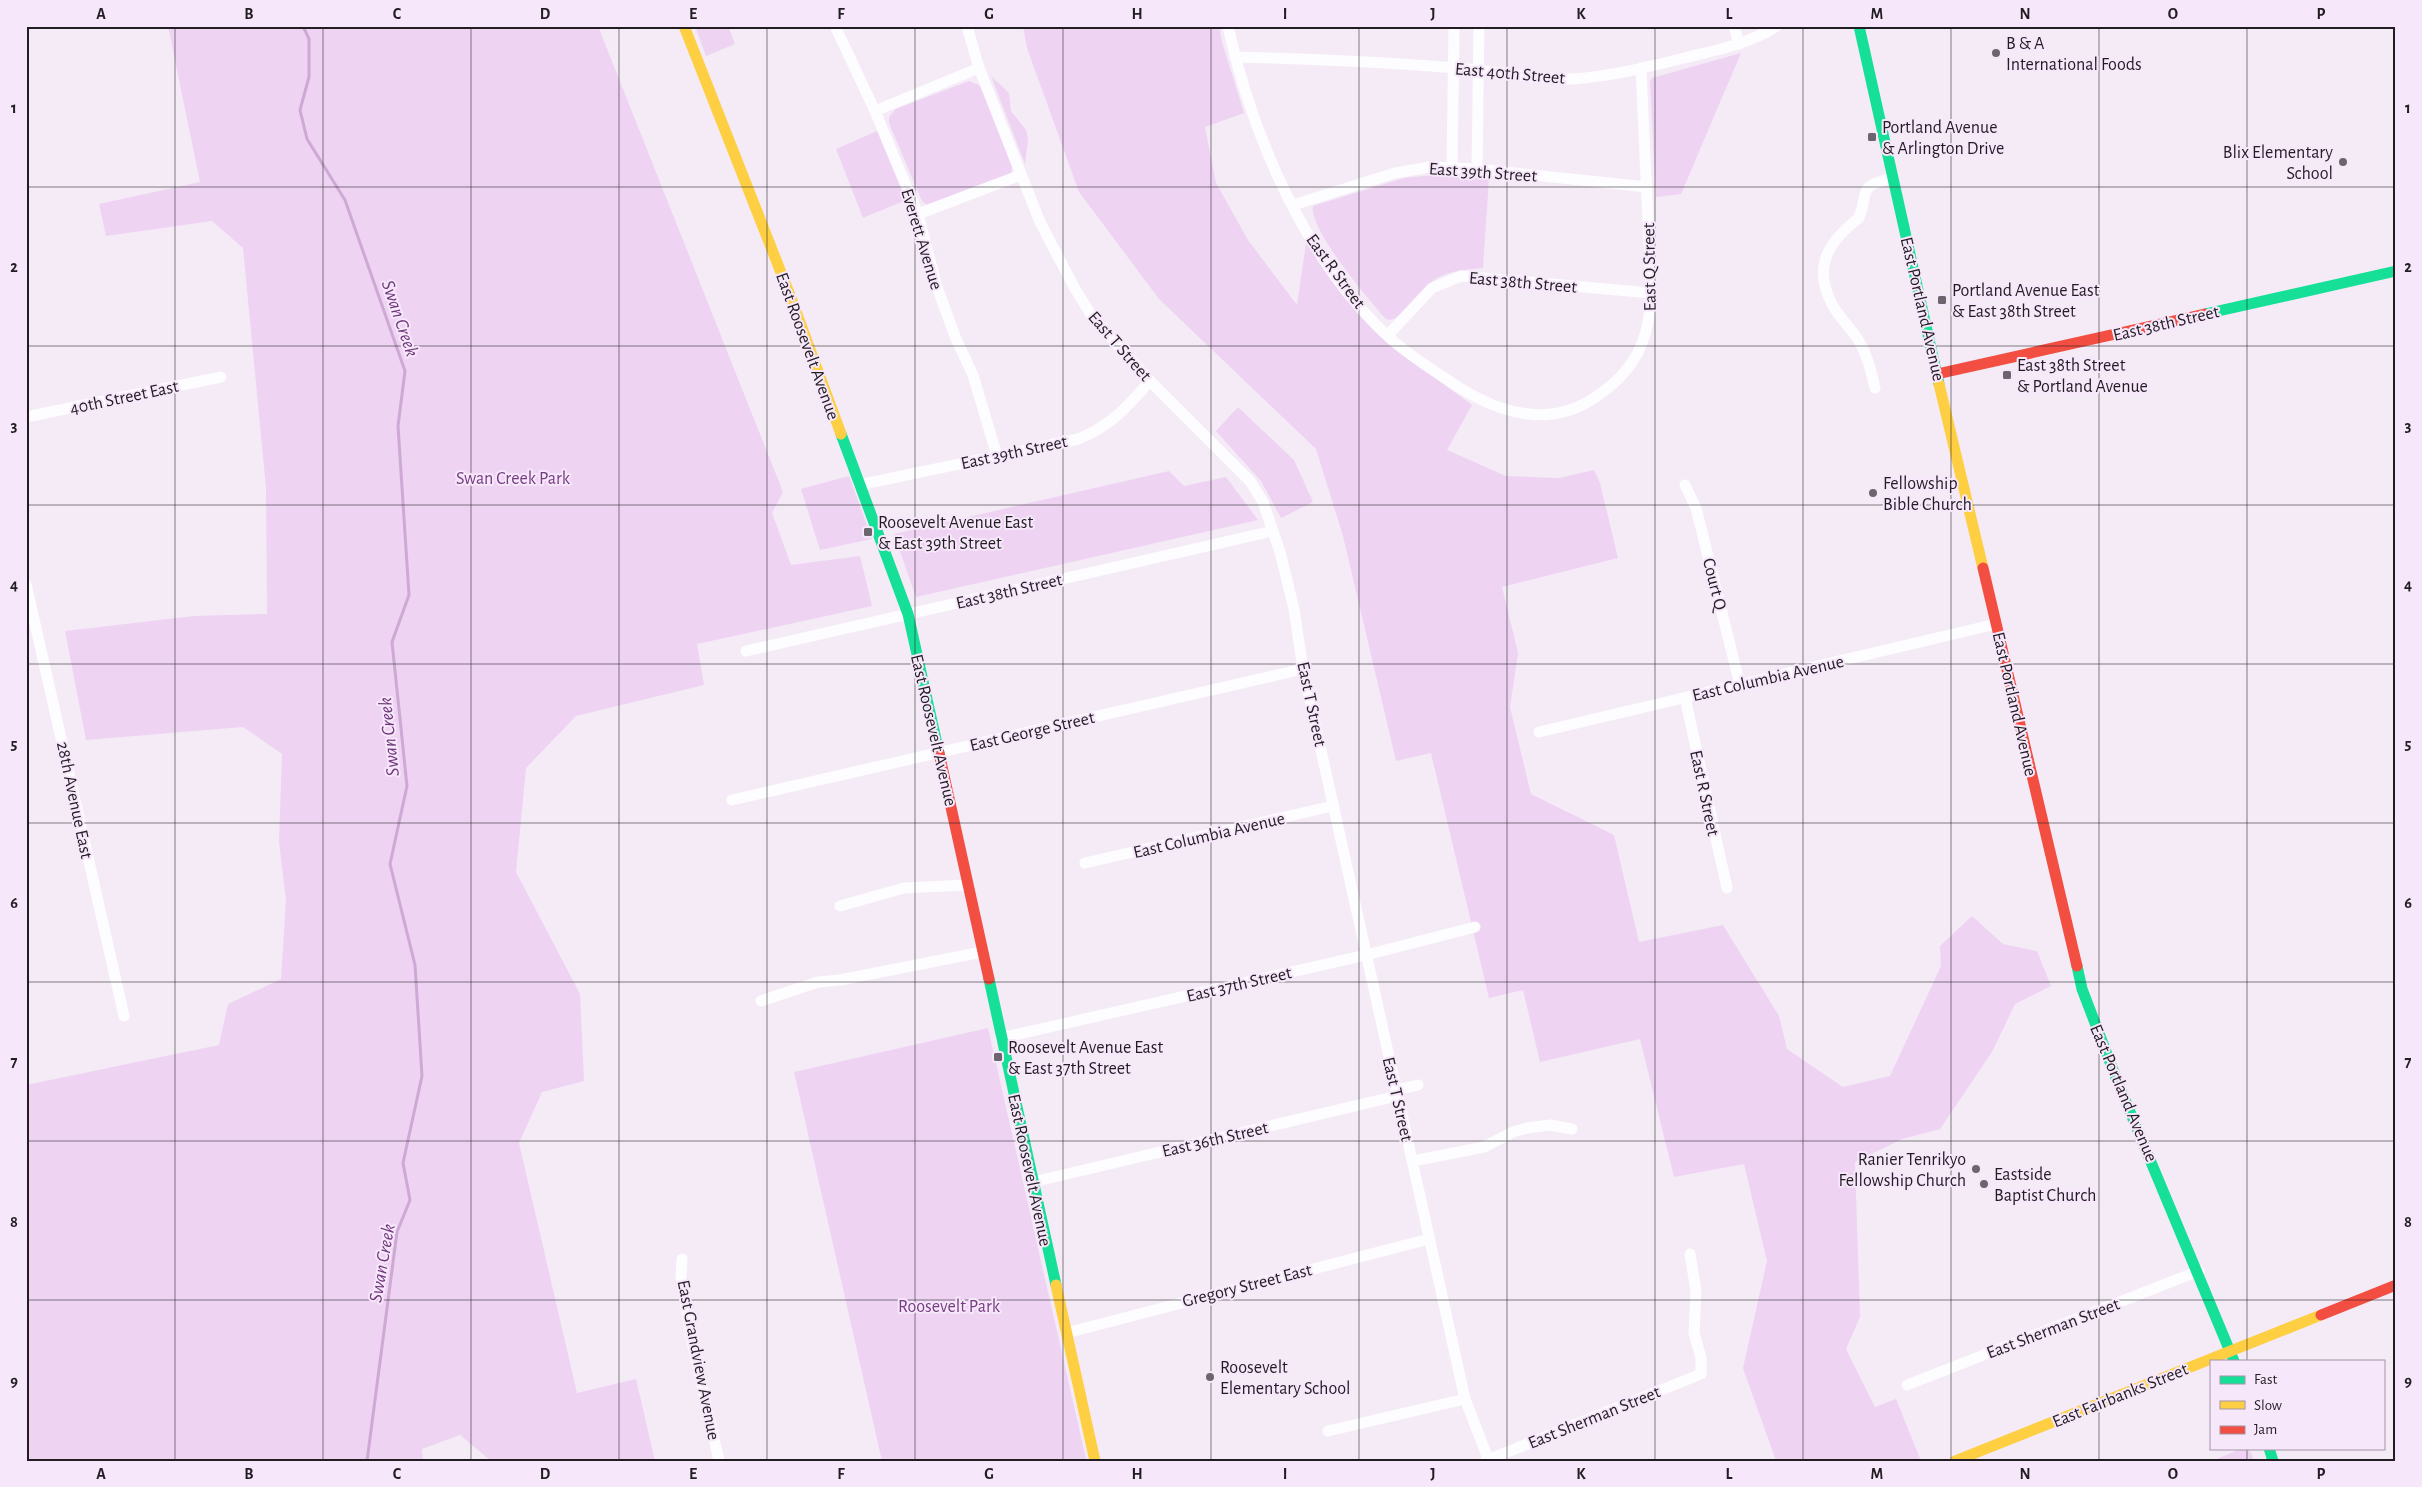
<svg xmlns="http://www.w3.org/2000/svg" width="2422" height="1487" viewBox="0 0 2422 1487" font-family="'Alegreya Sans',sans-serif">
  <style>
    .green { fill: #eed3f3 }
    .lines { fill: none; stroke-linecap: round; stroke-linejoin: round }
    .stream { stroke: #cda9d4; stroke-width: 3 }
    .street { stroke: #fdfcfe; stroke-width: 11 }
    .fast { stroke: #16e098; stroke-width: 11 }
    .slow { stroke: #ffcf43; stroke-width: 11 }
    .jam { stroke: #f24e42; stroke-width: 11 }
    .grid { fill: none; stroke: #221d23; stroke-width: 1; stroke-opacity: 0.55 }
    .poi-dot { fill: #6c656d; stroke: #f7e7fa; stroke-width: 2 }
    .labels { text-anchor: middle; stroke-width: 4; stroke-linejoin: round; paint-order: stroke }
    .poi-label { font-size: 18px; fill: #221d23; stroke: #f7e7fa; text-anchor: start }
    .street-label { font-size: 18px; fill: #221d23; stroke: #f7e7fa }
    .park-label { font-size: 18px; fill: #763c82; stroke: #f7e7fa }
    .water-label { font-size: 19px; font-style: italic; fill: #70377c; stroke: #f7e7fa }
    .neatline { fill: none; stroke: #221d23; stroke-width: 2 }
    .grid-label { font-size: 16px; text-anchor: middle; font-weight: bold; fill: #221d23 }
  </style>
  <rect width="100%" height="100%" fill="#f4ebf6"/>
  <g class="green">
    <polygon points="168,26 598,26 783,492 772,513 791,565 860,556 872,606 697,644 704,685 576,716 526,768 516,872 580,994 584,1081 542,1092 519,1143 577,1393 636,1379 655,1461 491,1461 460,1435 422,1449 423,1461 26,1461 26,1085 219,1045 228,1004 281,979 286,900 279,842 282,754 243,727 86,740 65,631 194,616 267,614 266,488 243,248 212,221 106,236 99,204 200,182"/>
    <polygon points="695,26 728,26 735,44 706,56"/>
    <polygon points="1023,26 1219,26 1222,42 1244,113 1205,127 1216,183 1248,240 1297,305 1306,243 1343,296 1388,343 1472,405 1447,450 1506,476 1559,478 1594,470 1600,483 1618,558 1502,587 1518,653 1510,707 1531,794 1614,835 1639,942 1723,925 1779,1016 1787,1049 1843,1087 1890,1076 1941,966 1940,946 1972,916 2003,944 2037,951 2051,986 2015,1004 1992,1052 1940,1129 1902,1139 1855,1162 1860,1317 1846,1349 1875,1407 1896,1399 1921,1461 1776,1461 1743,1368 1767,1261 1744,1164 1674,1177 1640,1039 1540,1062 1523,990 1489,998 1431,753 1396,761 1343,536 1316,449 1159,299 1079,192 1027,48"/>
    <polygon points="1741,53 1681,194 1656,197 1650,83 1652,78"/>
    <polygon points="991,76 1009,93 1011,111 1026,130 1028,139 1025,164"/>
    <polygon points="969,81 981,86 1012,167 1011,173 927,205 922,201 889,123 889,117 896,109"/>
    <polygon points="877,131 906,200 863,218 836,149"/>
    <path d="M 1434,175 L 1489,178 L 1483,268 C 1464,270 1446,270 1430,283 C 1416,294 1408,316 1390,320 L 1385,318 C 1368,299 1309,229 1313,206 L 1404,178 Z"/>
    <polygon points="1238,407 1294,460 1313,502 1281,518 1261,481 1216,431"/>
    <polygon points="1169,471 1184,486 1226,477 1258,520 916,597 894,534"/>
    <polygon points="849,476 872,539 820,550 801,489"/>
    <polygon points="988,1028 1086,1459 882,1461 794,1072"/>
    <polygon points="2243,1448 2249,1448 2254,1461 2212,1461"/>
  </g>
  <g class="lines">
    <polyline class="stream" points="303,26 309,39 309,77 300,110 307,139 345,200 405,371 398,426 409,595 392,642 407,786 390,864 415,965 422,1076 403,1163 410,1200 397,1232 367,1461"/>
    <g class="street">
      <polyline points="835,26 875,111 918,214 937,287 956,339 973,375 997,456"/>
      <polyline points="967,26 979,68 1040,222 1074,287 1093,318 1150,381 1250,481 1263,502 1280,552 1294,609 1303,669 1465,1399 1489,1461"/>
      <path d="M 1228,26 C 1252,136 1307,264 1392,340 C 1413,358 1437,373 1460,388 C 1500,413 1548,427 1591,400 C 1636,372 1651,339 1651,287 L 1641,68"/>
      <polyline points="1734,26 1739,44"/>
      <path d="M 1235,57 C 1316,59 1397,62 1478,70 C 1510,73 1540,80 1572,79 C 1613,76 1652,66 1692,56 C 1722,49 1750,43 1777,26"/>
      <polyline points="875,111 979,68"/>
      <polyline points="1452,167 1454,26"/>
      <polyline points="1477,169 1479,26"/>
      <polyline points="1293,205 1395,173 1430,167 1477,169 1647,187"/>
      <polyline points="918,214 1021,175"/>
      <polyline points="1388,335 1432,288 1461,276 1651,293"/>
      <path d="M 1875,388 C 1871,372 1868,356 1859,341 C 1851,328 1839,318 1832,304 C 1812,266 1829,241 1859,218 C 1870,189 1856,187 1893,178"/>
      <polyline points="26,417 221,377"/>
      <path d="M 859,485 L 1078,439 C 1110,427 1128,406 1150,381"/>
      <polyline points="1685,485 1696,508 1740,685"/>
      <polyline points="26,584 124,1016"/>
      <polyline points="746,651 1273,531"/>
      <polyline points="1685,698 1727,888"/>
      <polyline points="1539,732 1996,624"/>
      <polyline points="732,800 1303,669"/>
      <polyline points="1085,863 1333,806"/>
      <polyline points="840,906 904,888 968,885"/>
      <polyline points="761,1001 818,982 840,980 982,952"/>
      <polyline points="1001,1038 1366,955 1475,927"/>
      <polyline points="1396,1090 1418,1085"/>
      <polyline points="1413,1161 1484,1147 1513,1132 1527,1128 1550,1125 1572,1129"/>
      <polyline points="1033,1182 1397,1096"/>
      <polyline points="682,1259 681,1278 693,1346 719,1461"/>
      <polyline points="1066,1333 1429,1239"/>
      <polyline points="1907,1385 2199,1271"/>
      <polyline points="1328,1431 1465,1399"/>
      <polyline points="1485,1461 1701,1374 1701,1358 1694,1333 1696,1291 1690,1254"/>
    </g>
    <g class="fast">
      <polyline points="1859,26 1939,384"/>
      <polyline points="2205,314 2396,271"/>
      <polyline points="841,434 908,614 939,753"/>
      <polyline points="2077,966 2082,989 2118,1083 2234,1361"/>
      <polyline points="989,979 1056,1285"/>
      <polyline points="2269,1448 2273,1461"/>
    </g>
    <g class="slow">
      <polyline points="684,26 791,298 841,434"/>
      <polyline points="1939,384 1983,568"/>
      <polyline points="1056,1285 1095,1461"/>
      <polyline points="1955,1461 2321,1315"/>
    </g>
    <g class="jam">
      <polyline points="1937,374 2205,314"/>
      <polyline points="1983,568 2077,966"/>
      <polyline points="939,753 989,979"/>
      <polyline points="2321,1315 2396,1285"/>
    </g>
  </g>
  <path class="grid" d="M 175,26 L 175,1461M 323,26 L 323,1461M 471,26 L 471,1461M 619,26 L 619,1461M 767,26 L 767,1461M 915,26 L 915,1461M 1063,26 L 1063,1461M 1211,26 L 1211,1461M 1359,26 L 1359,1461M 1507,26 L 1507,1461M 1655,26 L 1655,1461M 1803,26 L 1803,1461M 1951,26 L 1951,1461M 2099,26 L 2099,1461M 2247,26 L 2247,1361M 26,187 L 2396,187M 26,346 L 2396,346M 26,505 L 2396,505M 26,664 L 2396,664M 26,823 L 2396,823M 26,982 L 2396,982M 26,1141 L 2396,1141M 26,1300 L 2396,1300M 2247,1448 L 2247,1461"/>
  <g class="poi-dot">
    <circle cx="1996" cy="53" r="5"/>
    <rect x="1867" y="132" width="10" height="10" rx="2.5"/>
    <circle cx="2343" cy="162" r="5"/>
    <rect x="1937" y="295" width="10" height="10" rx="2.5"/>
    <rect x="2002" y="370" width="10" height="10" rx="2.5"/>
    <circle cx="1873" cy="493" r="5"/>
    <rect x="863" y="527" width="10" height="10" rx="2.5"/>
    <rect x="993" y="1052" width="10" height="10" rx="2.5"/>
    <circle cx="1976" cy="1169" r="5"/>
    <circle cx="1984" cy="1184" r="5"/>
    <circle cx="1210" cy="1377" r="5"/>
  </g>
  <g class="labels">
    <g class="poi-label">
      <text x="2006" y="49">B &amp; A<tspan x="2006" dy="21">International Foods</tspan></text>
      <text x="1882" y="133">Portland Avenue<tspan x="1882" dy="21">&amp; Arlington Drive</tspan></text>
      <text x="2333" y="158" text-anchor="end">Blix Elementary<tspan x="2333" dy="21">School</tspan></text>
      <text x="1952" y="296">Portland Avenue East<tspan x="1952" dy="21">&amp; East 38th Street</tspan></text>
      <text x="2017" y="371">East 38th Street<tspan x="2017" dy="21">&amp; Portland Avenue</tspan></text>
      <text x="1883" y="489">Fellowship<tspan x="1883" dy="21">Bible Church</tspan></text>
      <text x="878" y="528">Roosevelt Avenue East<tspan x="878" dy="21">&amp; East 39th Street</tspan></text>
      <text x="1008" y="1053">Roosevelt Avenue East<tspan x="1008" dy="21">&amp; East 37th Street</tspan></text>
      <text x="1966" y="1165" text-anchor="end">Ranier Tenrikyo<tspan x="1966" dy="21">Fellowship Church</tspan></text>
      <text x="1994" y="1180">Eastside<tspan x="1994" dy="21">Baptist Church</tspan></text>
      <text x="1220" y="1373">Roosevelt<tspan x="1220" dy="21">Elementary School</tspan></text>
    </g>
    <g class="street-label">
      <text transform="translate(1510 73) rotate(5)" y="6">East 40th Street</text>
      <text transform="translate(1483 172) rotate(4)" y="6">East 39th Street</text>
      <text transform="translate(922 239) rotate(73)" y="6">Everett Avenue</text>
      <text transform="translate(1649 267) rotate(-91)" y="6">East Q Street</text>
      <text transform="translate(1336 271) rotate(54)" y="6">East R Street</text>
      <text transform="translate(1523 282) rotate(5)" y="6">East 38th Street</text>
      <text transform="translate(1923 309) rotate(77)" y="6">East Portland Avenue</text>
      <text transform="translate(2166 323) rotate(-13)" y="6">East 38th Street</text>
      <text transform="translate(808 346) rotate(70)" y="6">East Roosevelt Avenue</text>
      <text transform="translate(1120 346) rotate(49)" y="6">East T Street</text>
      <text transform="translate(124 397) rotate(-12)" y="6">40th Street East</text>
      <text transform="translate(1014 452) rotate(-12)" y="6">East 39th Street</text>
      <text transform="translate(1715 584) rotate(76)" y="6">Court Q</text>
      <text transform="translate(1009 591) rotate(-13)" y="6">East 38th Street</text>
      <text transform="translate(1768 678) rotate(-13)" y="6">East Columbia Avenue</text>
      <text transform="translate(1312 704) rotate(78)" y="6">East T Street</text>
      <text transform="translate(2015 704) rotate(77)" y="6">East Portland Avenue</text>
      <text transform="translate(934 730) rotate(77)" y="6">East Roosevelt Avenue</text>
      <text transform="translate(1032 731) rotate(-13)" y="6">East George Street</text>
      <text transform="translate(1705 793) rotate(78)" y="6">East R Street</text>
      <text transform="translate(75 800) rotate(78)" y="6">28th Avenue East</text>
      <text transform="translate(1209 835) rotate(-13)" y="6">East Columbia Avenue</text>
      <text transform="translate(1239 984) rotate(-13)" y="6">East 37th Street</text>
      <text transform="translate(2124 1093) rotate(67)" y="6">East Portland Avenue</text>
      <text transform="translate(1398 1099) rotate(77)" y="6">East T Street</text>
      <text transform="translate(1215 1139) rotate(-13)" y="6">East 36th Street</text>
      <text transform="translate(1030 1170) rotate(78)" y="6">East Roosevelt Avenue</text>
      <text transform="translate(1247 1285) rotate(-14)" y="6">Gregory Street East</text>
      <text transform="translate(2053 1328) rotate(-21)" y="6">East Sherman Street</text>
      <text transform="translate(699 1360) rotate(79)" y="6">East Grandview Avenue</text>
      <text transform="translate(2120 1395) rotate(-22)" y="6">East Fairbanks Street</text>
      <text transform="translate(1594 1417) rotate(-22)" y="6">East Sherman Street</text>
    </g>
    <g class="park-label">
      <text x="513" y="484">Swan Creek Park</text>
      <text x="949" y="1312">Roosevelt Park</text>
    </g>
    <g class="water-label">
      <text transform="translate(401 318) rotate(71)" y="7">Swan Creek</text>
      <text transform="translate(388 737) rotate(-96)" y="7">Swan Creek</text>
      <text transform="translate(381 1263) rotate(-80)" y="7">Swan Creek</text>
    </g>
  </g>
  <rect width="2422" height="1487" fill="none" stroke="#f7e7fa" stroke-width="55"/>
  <rect x="2210" y="1360" width="175" height="90" fill="#f7e7fa" stroke="#a296a4"/>
  <rect x="2220" y="1376" width="25" height="8" fill="#16e098" stroke="#a296a4"/>
  <text x="2254" y="1384" font-size="15" fill="#221d23">Fast</text>
  <rect x="2220" y="1401" width="25" height="8" fill="#ffcf43" stroke="#a296a4"/>
  <text x="2254" y="1410" font-size="15" fill="#221d23">Slow</text>
  <rect x="2220" y="1426" width="25" height="8" fill="#f24e42" stroke="#a296a4"/>
  <text x="2254" y="1434" font-size="15" fill="#221d23">Jam</text>
  <rect x="28" y="28" width="2366" height="1432" class="neatline"/>
  <g class="grid-label">
    <text x="101" y="19">A</text>
    <text x="249" y="19">B</text>
    <text x="397" y="19">C</text>
    <text x="545" y="19">D</text>
    <text x="693" y="19">E</text>
    <text x="841" y="19">F</text>
    <text x="989" y="19">G</text>
    <text x="1137" y="19">H</text>
    <text x="1285" y="19">I</text>
    <text x="1433" y="19">J</text>
    <text x="1581" y="19">K</text>
    <text x="1729" y="19">L</text>
    <text x="1877" y="19">M</text>
    <text x="2025" y="19">N</text>
    <text x="2173" y="19">O</text>
    <text x="2321" y="19">P</text>
    <text x="14" y="113">1</text>
    <text x="2408" y="113">1</text>
    <text x="14" y="272">2</text>
    <text x="2408" y="272">2</text>
    <text x="14" y="431">3</text>
    <text x="2408" y="431">3</text>
    <text x="14" y="590">4</text>
    <text x="2408" y="590">4</text>
    <text x="14" y="749">5</text>
    <text x="2408" y="749">5</text>
    <text x="14" y="908">6</text>
    <text x="2408" y="908">6</text>
    <text x="14" y="1067">7</text>
    <text x="2408" y="1067">7</text>
    <text x="14" y="1227">8</text>
    <text x="2408" y="1227">8</text>
    <text x="14" y="1386">9</text>
    <text x="2408" y="1386">9</text>
    <text x="101" y="1479">A</text>
    <text x="249" y="1479">B</text>
    <text x="397" y="1479">C</text>
    <text x="545" y="1479">D</text>
    <text x="693" y="1479">E</text>
    <text x="841" y="1479">F</text>
    <text x="989" y="1479">G</text>
    <text x="1137" y="1479">H</text>
    <text x="1285" y="1479">I</text>
    <text x="1433" y="1479">J</text>
    <text x="1581" y="1479">K</text>
    <text x="1729" y="1479">L</text>
    <text x="1877" y="1479">M</text>
    <text x="2025" y="1479">N</text>
    <text x="2173" y="1479">O</text>
    <text x="2321" y="1479">P</text>
  </g>
</svg>
